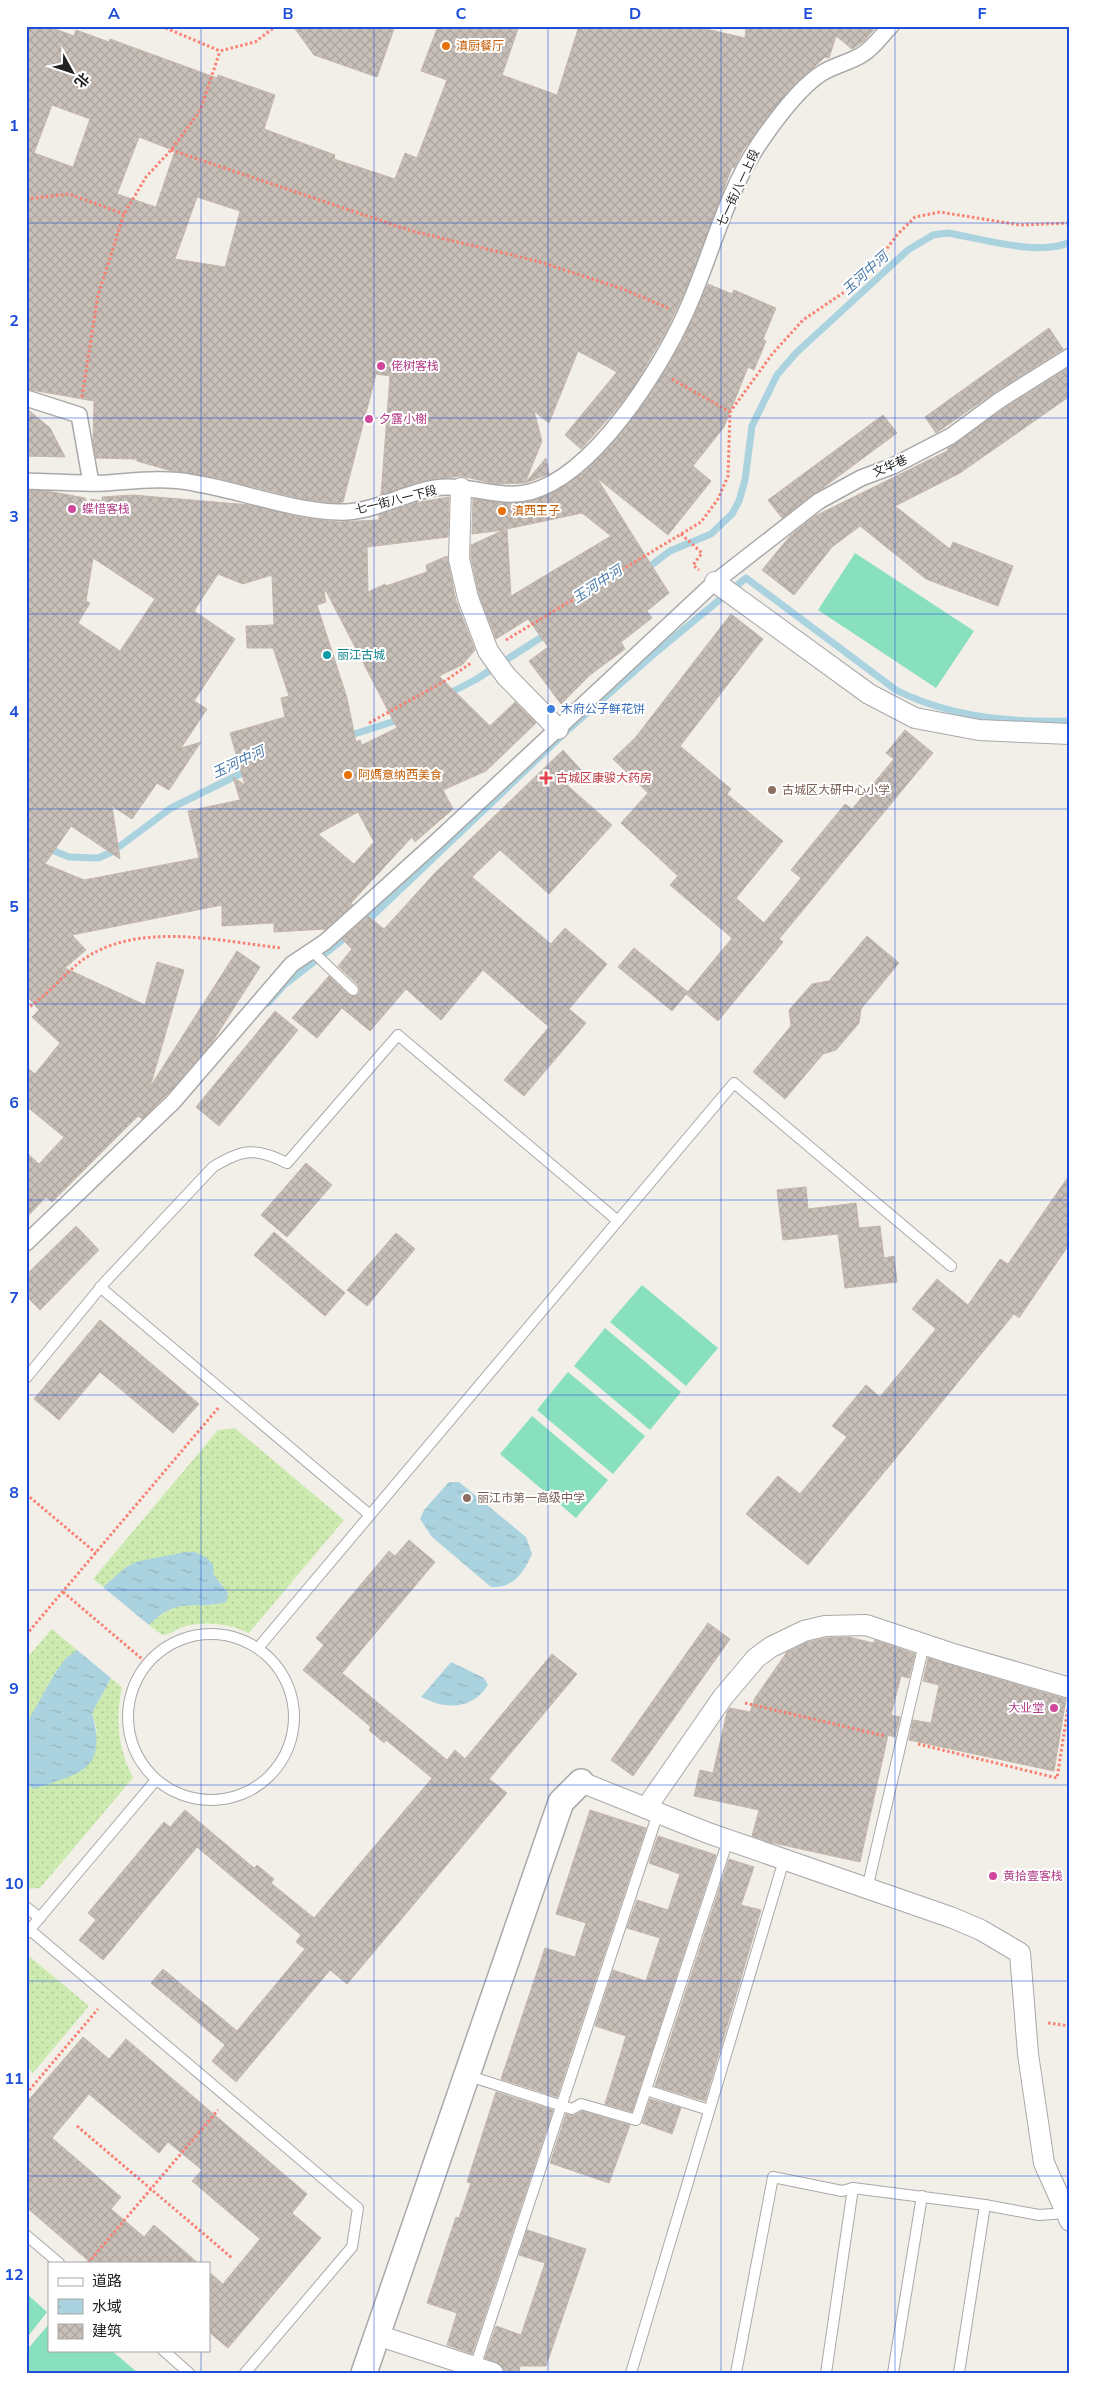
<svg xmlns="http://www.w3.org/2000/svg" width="1096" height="2399" viewBox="0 0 1096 2399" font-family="'Nunito Sans','Noto Sans SC',sans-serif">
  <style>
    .grass { fill: url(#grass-dots) }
    .pitch { fill: #88e0be }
    .water { fill: url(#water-ripples) }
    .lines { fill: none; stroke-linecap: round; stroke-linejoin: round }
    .stream { stroke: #aad3df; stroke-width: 7 }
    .building { fill: url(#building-cross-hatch); stroke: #c4b6ab; fill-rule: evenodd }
    .service-casing { stroke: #a9a9a9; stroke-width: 12 }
    .pedestrian-casing { stroke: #a9a9a9; stroke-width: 18 }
    .minor-casing { stroke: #a9a9a9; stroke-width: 22 }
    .tertiary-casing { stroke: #a9a9a9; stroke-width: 28 }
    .path { stroke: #fa8072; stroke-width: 3; stroke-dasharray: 2.5 2.5; stroke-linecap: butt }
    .service { stroke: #fff; stroke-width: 10 }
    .pedestrian { stroke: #fff; stroke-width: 15 }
    .minor { stroke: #fff; stroke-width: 20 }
    .tertiary { stroke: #fff; stroke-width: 25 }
    .grid { fill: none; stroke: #1d4ed8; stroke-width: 1; stroke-opacity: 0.55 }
    .food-dot { fill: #e8710a; stroke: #fff; stroke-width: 2 }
    .hotel-dot { fill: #d1479c; stroke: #fff; stroke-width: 2 }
    .culture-dot { fill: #0f9aa8; stroke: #fff; stroke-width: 2 }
    .shop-dot { fill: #3f7fe0; stroke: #fff; stroke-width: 2 }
    .health-dot { fill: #e0444e; stroke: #fff; stroke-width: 2 }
    .education-dot { fill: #8d6e63; stroke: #fff; stroke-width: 2 }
    .labels { text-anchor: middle; stroke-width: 4; stroke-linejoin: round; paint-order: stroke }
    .food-label { font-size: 12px; fill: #c56008; stroke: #fff; text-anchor: start }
    .street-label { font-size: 12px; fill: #222; stroke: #fff }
    .hotel-label { font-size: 12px; fill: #b23c85; stroke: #fff; text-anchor: start }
    .culture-label { font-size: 12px; fill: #0d838f; stroke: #fff; text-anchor: start }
    .shop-label { font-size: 12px; fill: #366cbe; stroke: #fff; text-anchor: start }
    .health-label { font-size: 12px; fill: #be3a42; stroke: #fff; text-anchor: start }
    .education-label { font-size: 12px; fill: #785e54; stroke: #fff; text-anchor: start }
    .water-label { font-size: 14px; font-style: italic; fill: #4a7aab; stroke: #fff }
    .neatline { fill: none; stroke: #1d4ed8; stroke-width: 2 }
    .grid-label { font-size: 16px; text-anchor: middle; font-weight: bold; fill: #1d4ed8 }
  </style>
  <defs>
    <pattern id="grass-dots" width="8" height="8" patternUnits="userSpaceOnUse" patternTransform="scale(1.25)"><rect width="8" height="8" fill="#cdebb0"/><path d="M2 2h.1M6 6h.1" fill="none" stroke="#b0c997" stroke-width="1.8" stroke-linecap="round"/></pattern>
    <pattern id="water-ripples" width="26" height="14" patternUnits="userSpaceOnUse" patternTransform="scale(1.25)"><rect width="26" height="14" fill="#aad3df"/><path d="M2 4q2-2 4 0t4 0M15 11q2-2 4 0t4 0" fill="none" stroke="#92b5bf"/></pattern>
    <pattern id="building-cross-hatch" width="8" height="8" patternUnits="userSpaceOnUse" patternTransform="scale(1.25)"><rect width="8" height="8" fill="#c7bfb8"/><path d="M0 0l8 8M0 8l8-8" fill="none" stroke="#aba49e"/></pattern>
  </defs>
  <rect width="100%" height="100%" fill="#f2efe9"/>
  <g class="grass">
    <path d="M 235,1428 L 344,1520 L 249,1633 C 227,1623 203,1620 180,1628 C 174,1631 169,1635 162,1635 L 149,1625 C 171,1604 182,1604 212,1605 L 223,1585 C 210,1572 203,1572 186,1567 C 143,1554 136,1558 103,1587 L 93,1579 L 218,1430 Z"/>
    <polygon points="52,1629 77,1650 55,1673 26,1727 26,1659"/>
    <path d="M 111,1678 L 122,1687 C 115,1720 118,1748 133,1778 L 40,1888 L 26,1889 L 26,1780 L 27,1782 L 97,1731 L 92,1713 Z"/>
    <polygon points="29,1956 89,2006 33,2073 26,2067 26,1960"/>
  </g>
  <g class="pitch">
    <polygon points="855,553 974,631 936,688 818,610"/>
    <polygon points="642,1285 718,1348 686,1386 610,1322"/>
    <polygon points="605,1328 681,1392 650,1430 574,1366"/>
    <polygon points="568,1372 645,1436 613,1474 537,1410"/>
    <polygon points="532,1416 608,1480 576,1518 500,1454"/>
    <polygon points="26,2293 47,2312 26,2339"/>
    <polygon points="49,2324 49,2350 111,2350 138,2373 26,2373 26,2351"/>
  </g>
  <g class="water">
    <path d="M 449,1482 L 459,1482 L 526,1537 L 532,1554 C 524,1572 513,1589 491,1587 L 432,1537 L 420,1519 L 424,1510 Z"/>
    <path d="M 186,1552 L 195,1552 L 207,1558 L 213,1565 L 214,1575 L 228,1593 L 226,1602 C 190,1611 180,1595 149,1625 L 103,1587 L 126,1567 L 139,1561 Z"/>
    <path d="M 77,1650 L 111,1678 L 92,1713 C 108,1772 80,1773 33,1789 L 26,1780 L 27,1723 L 55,1673 L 66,1658 Z"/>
    <path d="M 451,1662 L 484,1678 L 488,1685 C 471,1711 445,1709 421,1697 Z"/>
  </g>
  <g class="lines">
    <g class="stream">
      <path d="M 645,570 L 670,551 L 711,534 L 732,514 L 739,501 L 745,480 L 752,426 L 777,375 L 796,353 L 908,250 L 933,235 L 947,233 C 981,238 1039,257 1070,242"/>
      <polyline points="446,695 475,680 548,633"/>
      <polyline points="345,737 401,719"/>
      <polyline points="47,848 69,857 98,858 112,852 171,808 250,769"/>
      <path d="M 364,924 L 571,727 L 655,653 L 746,578 L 896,690 C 949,717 1011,723 1070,721"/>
      <polyline points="268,1003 284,985 349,935"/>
    </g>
  </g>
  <g class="building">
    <path d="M 26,26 L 47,26 L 74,36 L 76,30 L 109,42 L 110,39 L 217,78 L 218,75 L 275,95 L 264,129 L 335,155 L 334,159 L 395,179 L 405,153 L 417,158 L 447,80 L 421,71 L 438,26 L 519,26 L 502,75 L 557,95 L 579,26 L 693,26 L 745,38 L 746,26 L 877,26 L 864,41 L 852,49 L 836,36 L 829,58 L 825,57 L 790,89 L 743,150 L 734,168 L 732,167 L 686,289 L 665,333 L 634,386 L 614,412 L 581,449 L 565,435 L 617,372 L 578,351 L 549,423 L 534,411 L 542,441 L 525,483 L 496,484 L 461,476 L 421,481 L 381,495 L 390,376 L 376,374 L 343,502 L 337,503 L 303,499 L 214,477 L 172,471 L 137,461 L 137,459 L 96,458 L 93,441 L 94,401 L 26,389 ZM 52,105 L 90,119 L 73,167 L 34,153 ZM 139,137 L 175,151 L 156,207 L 117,194 ZM 197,197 L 240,211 L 225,267 L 175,259 Z"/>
    <polygon points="293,26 395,26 377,77 314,55"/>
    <path d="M 708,284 L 732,294 L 734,290 L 776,308 L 763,339 L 766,341 L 754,370 L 748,367 L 724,427 L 693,466 L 711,481 L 668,535 L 597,478 L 669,593 L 647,611 L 652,618 L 621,642 L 625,649 L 590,675 L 561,704 L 529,661 L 548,647 L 528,619 L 496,639 L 479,595 L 471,558 L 471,545 L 504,530 L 472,534 L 473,499 L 507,503 L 532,501 L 558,490 L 584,472 L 607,449 L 649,396 L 682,342 ZM 582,513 L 611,536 L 511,596 L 507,529 Z"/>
    <polygon points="1049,328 1063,349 995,392 936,433 925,417"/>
    <polygon points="1070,367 1070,396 960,473 895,506 950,549 953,542 1013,566 998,606 926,579 860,526 832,547 794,595 762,570 790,536 815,516 949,450 947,449 1005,408"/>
    <polygon points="26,408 50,428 65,457 26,456"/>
    <polygon points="883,415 897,433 782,518 768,500"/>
    <polygon points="546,458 549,474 525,483"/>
    <path d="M 26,490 L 47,491 L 85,498 L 91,509 L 91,499 L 102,501 L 102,497 L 133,495 L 250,505 L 300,517 L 338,522 L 379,520 L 379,515 L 414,503 L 449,497 L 448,537 L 367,547 L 368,592 L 385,584 L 386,586 L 427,572 L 426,565 L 447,556 L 456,601 L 475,650 L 462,665 L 439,676 L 490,726 L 515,702 L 536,723 L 486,771 L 443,790 L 453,809 L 415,842 L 412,837 L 351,903 L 353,905 L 326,929 L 274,932 L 274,923 L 222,926 L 222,905 L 72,935 L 86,950 L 65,968 L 145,1005 L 157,962 L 184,970 L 150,1087 L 237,951 L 260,967 L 211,1044 L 173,1088 L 142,1119 L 138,1116 L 52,1202 L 46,1197 L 26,1218 L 26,1152 L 39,1164 L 64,1137 L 26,1106 L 26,1067 L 35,1074 L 60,1043 L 32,1017 L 39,1010 L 26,995 ZM 93,558 L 155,599 L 120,651 L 78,623 L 90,603 L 86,601 ZM 218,574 L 243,584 L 272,575 L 274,625 L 246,626 L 247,648 L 273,648 L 289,696 L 281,698 L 285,717 L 230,733 L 245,785 L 233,777 L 240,800 L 188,811 L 199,858 L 84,880 L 45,864 L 71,826 L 120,859 L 112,806 L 132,819 L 157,783 L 169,790 L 201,742 L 181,748 L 207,709 L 194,701 L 235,639 L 194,611 ZM 326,591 L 397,728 L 362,745 L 360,740 L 356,742 L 347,698 L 317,605 L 326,602 L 324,592 ZM 358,812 L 374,842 L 354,864 L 318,834 Z"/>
    <polygon points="731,614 763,639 680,746 731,789 727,794 783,841 736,898 764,923 801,878 791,870 845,804 852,809 894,759 886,753 905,730 933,753 779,939 783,942 718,1021 686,994 732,938 670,885 678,876 621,823 648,793 613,759 635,738"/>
    <polygon points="563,750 582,771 567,785 612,825 549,894 500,850 472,877 551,944 565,928 607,964 569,1009 586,1023 524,1096 504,1080 549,1027 483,970 441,1020 406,989 370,1031 342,1008 317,1038 292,1018 329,976 349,995 358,995 360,991 358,985 338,966 352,949 342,939 368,916 384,929 435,873"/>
    <polygon points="867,936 899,963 861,1009 859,1023 836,1050 823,1054 785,1099 753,1072 791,1026 789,1010 812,984 829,981"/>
    <polygon points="634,948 688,992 672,1011 618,967"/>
    <polygon points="275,1011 298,1030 219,1126 196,1107"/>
    <polygon points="306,1163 332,1185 287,1237 261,1215"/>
    <polygon points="1070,1174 1070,1243 1019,1318 1014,1314 808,1565 746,1514 778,1476 800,1494 847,1437 832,1426 866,1385 880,1397 936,1329 912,1309 937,1279 968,1305 1000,1259 1008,1264"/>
    <polygon points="806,1187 808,1209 856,1203 859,1228 880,1226 884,1258 894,1256 897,1282 845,1288 838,1234 783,1240 777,1190"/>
    <polygon points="76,1226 99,1250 40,1310 26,1296 26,1275"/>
    <polygon points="274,1232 345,1293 325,1316 254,1255"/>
    <polygon points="396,1233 415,1249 367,1306 347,1290"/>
    <polygon points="100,1320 199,1404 173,1433 100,1372 59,1420 34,1399"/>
    <polygon points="409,1540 435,1562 342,1673 447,1760 455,1750 465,1759 552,1654 577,1674 489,1779 507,1793 347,1984 330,1970 236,2082 212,2061 225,2045 151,1983 163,1969 237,2031 305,1949 296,1942 301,1935 197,1847 103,1960 79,1940 96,1920 88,1913 164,1822 170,1827 185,1810 254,1868 257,1865 274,1879 271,1883 314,1918 432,1778 386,1740 384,1743 369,1730 371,1727 303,1670 324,1645 316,1638 389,1551 395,1556"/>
    <polygon points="708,1623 730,1639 633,1776 611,1760"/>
    <polygon points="849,1637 873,1643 875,1640 915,1654 909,1678 901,1676 891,1715 900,1717 895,1737 888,1735 860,1862 769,1842 752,1836 759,1810 694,1796 700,1770 713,1773 727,1712 730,1708 750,1712 755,1698 787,1652 808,1642 826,1638"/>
    <polygon points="928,1658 1066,1699 1054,1771 909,1740 913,1720 931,1723 939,1685 923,1681"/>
    <polygon points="590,1810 646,1828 557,2097 501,2079 545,1948 575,1957 586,1923 556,1914"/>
    <polygon points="658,1836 716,1855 632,2112 605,2104 626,2036 595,2026 613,1970 646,1981 660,1938 627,1928 637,1900 668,1910 680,1874 649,1863"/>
    <polygon points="729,1859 754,1867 741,1905 761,1910 705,2101 655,2086"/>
    <polygon points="83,2037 109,2059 126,2039 307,2194 292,2213 321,2238 228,2348 209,2332 209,2272 223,2284 260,2239 192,2181 202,2170 168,2142 159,2153 89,2094 52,2138 121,2197 111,2209 144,2237 154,2225 198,2263 91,2263 26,2207 26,2103"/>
    <polygon points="496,2092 553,2110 472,2354 447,2345 457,2313 427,2303 456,2217 459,2218 471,2183 467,2182"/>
    <polygon points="650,2099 681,2108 672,2134 642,2123"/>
    <polygon points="582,2111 630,2125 609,2183 550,2163 566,2114 573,2116"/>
    <polygon points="527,2230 586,2249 546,2366 520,2366 519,2373 505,2373 501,2365 485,2358 496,2326 521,2335 545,2263 519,2255"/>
  </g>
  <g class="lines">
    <defs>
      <g id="service">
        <polyline points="312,951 353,990"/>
        <polyline points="100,1287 370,1515"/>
        <path d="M 26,1378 L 105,1282 L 213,1167 C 242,1149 255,1147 287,1163 L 398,1035 L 618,1221"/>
        <circle cx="211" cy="1717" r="83"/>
        <polyline points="258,1648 734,1083 951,1266"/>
        <polyline points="867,1889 924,1644"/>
        <polyline points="26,1907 40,1918"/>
        <polyline points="30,1930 358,2208 352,2247 245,2373"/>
        <polyline points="26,1934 156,1780"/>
        <polyline points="466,2075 572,2109 581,2104 636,2120 728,1840"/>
        <polyline points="646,2090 709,2110"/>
        <polyline points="26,2235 59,2263"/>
        <polyline points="163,2350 189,2373"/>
        <polyline points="475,2367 658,1813"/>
        <polyline points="631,2373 784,1860"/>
        <polyline points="736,2373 773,2177 842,2191 853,2188 985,2205 1039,2215 1066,2213"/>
        <polyline points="826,2373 853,2188"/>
        <polyline points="893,2373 922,2196"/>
        <polyline points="959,2373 985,2205"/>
      </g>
      <g id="pedestrian">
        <polyline points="26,398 79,415 91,483"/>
        <path d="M 26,481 C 52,482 79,484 105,483 C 135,481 164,477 194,483 C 242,491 289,510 337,512 C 372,514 402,493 435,488 C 467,483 499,500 530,492 C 594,475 659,371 685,314 C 711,258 724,196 759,144 C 774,122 800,87 822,73 C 835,65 851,62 863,54 C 873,48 882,35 891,26"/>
        <polyline points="26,1243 173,1102 292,964 325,942 436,842 715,582 819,501 861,478 893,466 951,436 1000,400 1070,356"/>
      </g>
      <g id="minor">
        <polyline points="461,488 459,559 468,598 488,651 506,676 558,729"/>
        <polyline points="715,582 869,694 915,718 979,730 1070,734"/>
        <polyline points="581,1782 708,1833 953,1918 981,1930 1020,1953 1028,2054 1044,2163 1070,2221"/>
        <polyline points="646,1808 723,1697 756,1658 771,1647 804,1631 825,1626 866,1625 950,1653 1070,1688"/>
        <polyline points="377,2335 493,2373"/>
      </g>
      <polyline id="tertiary" points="364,2373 561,1802 581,1782"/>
    </defs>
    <use href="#service" class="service-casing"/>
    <use href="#pedestrian" class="pedestrian-casing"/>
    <use href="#minor" class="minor-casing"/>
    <use href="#tertiary" class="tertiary-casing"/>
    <g class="path">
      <polyline points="161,26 220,51 255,42 276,26"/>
      <polyline points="171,150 412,231 537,261 623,289 668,308"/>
      <polyline points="26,199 69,194 124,214"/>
      <polyline points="672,379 730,412"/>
      <polyline points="82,397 98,295 124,214 146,177 171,150 200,111 220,51"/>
      <polyline points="681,534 702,553 693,565 699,570"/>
      <polyline points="506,640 701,522 718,499 728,476 730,412 773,353 803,320 865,278 897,235 915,217 940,212 1020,225 1070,223"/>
      <polyline points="369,723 445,681 471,663"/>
      <path d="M 26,1009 C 48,996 64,973 84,959 C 139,921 219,941 281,948"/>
      <polyline points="26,1494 96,1553"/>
      <polyline points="63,1592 148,1664"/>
      <polyline points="26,1635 219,1407"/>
      <polyline points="745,1703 885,1736"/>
      <polyline points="918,1744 1057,1778 1068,1708"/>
      <polyline points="1048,2023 1070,2026"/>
      <polyline points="26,2094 98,2009"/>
      <polyline points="77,2126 232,2258"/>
      <polyline points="88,2263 218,2110"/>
    </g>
    <use href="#service" class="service"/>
    <use href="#pedestrian" class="pedestrian"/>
    <use href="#minor" class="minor"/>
    <use href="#tertiary" class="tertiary"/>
  </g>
  <path class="grid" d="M 201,26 L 201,2263M 374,26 L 374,2373M 548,26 L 548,2373M 721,26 L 721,2373M 895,26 L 895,2373M 26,223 L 1070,223M 26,418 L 1070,418M 26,614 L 1070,614M 26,809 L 1070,809M 26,1004 L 1070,1004M 26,1200 L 1070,1200M 26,1395 L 1070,1395M 26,1590 L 1070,1590M 26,1785 L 1070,1785M 26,1981 L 1070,1981M 26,2176 L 1070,2176M 201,2350 L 201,2373"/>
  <g class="food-dot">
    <circle cx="446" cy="46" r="5"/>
    <circle cx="502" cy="511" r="5"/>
    <circle cx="348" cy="775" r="5"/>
  </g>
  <g class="hotel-dot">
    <circle cx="381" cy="366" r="5"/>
    <circle cx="369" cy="419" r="5"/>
    <circle cx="72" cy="509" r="5"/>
    <circle cx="1054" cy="1708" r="5"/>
    <circle cx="993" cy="1876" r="5"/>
  </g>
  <circle class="culture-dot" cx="327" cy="655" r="5"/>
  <circle class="shop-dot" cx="551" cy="709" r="5"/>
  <path class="health-dot" d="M543.5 770.5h5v5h5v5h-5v5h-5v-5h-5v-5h5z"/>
  <g class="education-dot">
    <circle cx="772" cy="790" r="5"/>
    <circle cx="467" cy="1498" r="5"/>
  </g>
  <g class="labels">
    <g class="food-label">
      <text x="456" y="50">滇厨餐厅</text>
      <text x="512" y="515">滇西王子</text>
      <text x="358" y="779">阿媽意纳西美食</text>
    </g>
    <g class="street-label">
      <text transform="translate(738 188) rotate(-65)" y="4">七一街八一上段</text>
      <text transform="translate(890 466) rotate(-23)" y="4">文华巷</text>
      <text transform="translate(396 500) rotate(-14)" y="4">七一街八一下段</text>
    </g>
    <g class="hotel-label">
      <text x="391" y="370">佬树客栈</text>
      <text x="379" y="423">夕露小榭</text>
      <text x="82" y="513">蝶惜客栈</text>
      <text x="1044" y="1712" text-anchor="end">大业堂</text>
      <text x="1003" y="1880">黄拾壹客栈</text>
    </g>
    <g class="culture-label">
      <text x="337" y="659">丽江古城</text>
    </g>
    <g class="shop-label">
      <text x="561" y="713">木府公子鲜花饼</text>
    </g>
    <g class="health-label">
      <text x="556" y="782">古城区康骏大药房</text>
    </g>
    <g class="education-label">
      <text x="782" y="794">古城区大研中心小学</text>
      <text x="477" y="1502">丽江市第一高级中学</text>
    </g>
    <g class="water-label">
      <text transform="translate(865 273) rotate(-42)" y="5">玉河中河</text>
      <text transform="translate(597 584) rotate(-33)" y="5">玉河中河</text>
      <text transform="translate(238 762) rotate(-25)" y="5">玉河中河</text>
    </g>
  </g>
  <rect width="1096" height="2399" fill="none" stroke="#ffffff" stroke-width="55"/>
  <rect x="48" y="2262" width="162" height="90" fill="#ffffff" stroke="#a7a7a7"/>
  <rect x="58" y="2278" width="25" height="8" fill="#ffffff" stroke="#a7a7a7"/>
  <text x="92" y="2286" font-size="15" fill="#222222">道路</text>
  <rect x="58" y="2299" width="25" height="15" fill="url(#water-ripples)" stroke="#a7a7a7"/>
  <text x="92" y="2312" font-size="15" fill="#222222">水域</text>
  <rect x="58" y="2324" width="25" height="15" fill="url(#building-cross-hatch)" stroke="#a7a7a7"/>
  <text x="92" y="2336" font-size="15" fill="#222222">建筑</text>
  <g transform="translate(72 72) rotate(130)" stroke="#ffffff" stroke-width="4" paint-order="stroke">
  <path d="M0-4L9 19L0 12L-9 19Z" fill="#222222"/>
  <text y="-8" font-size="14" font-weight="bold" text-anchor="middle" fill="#222222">北</text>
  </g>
  <rect x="28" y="28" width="1040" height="2344" class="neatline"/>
  <g class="grid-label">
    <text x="114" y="19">A</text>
    <text x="288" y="19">B</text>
    <text x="461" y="19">C</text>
    <text x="635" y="19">D</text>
    <text x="808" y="19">E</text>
    <text x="982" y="19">F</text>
    <text x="14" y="131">1</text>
    <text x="14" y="326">2</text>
    <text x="14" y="522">3</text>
    <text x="14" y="717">4</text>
    <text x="14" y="912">5</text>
    <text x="14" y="1108">6</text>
    <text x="14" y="1303">7</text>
    <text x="14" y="1498">8</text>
    <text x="14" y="1694">9</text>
    <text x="14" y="1889">10</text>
    <text x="14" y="2084">11</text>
    <text x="14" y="2280">12</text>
  </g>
</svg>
